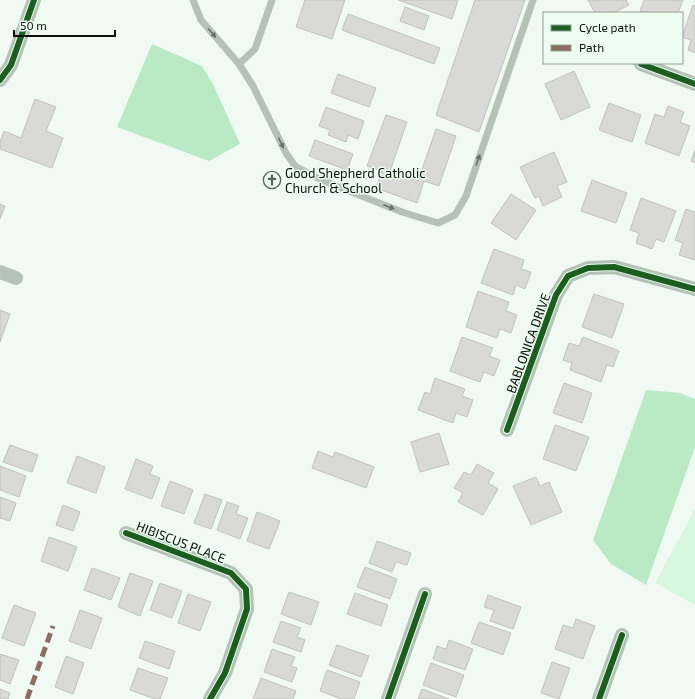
<svg xmlns="http://www.w3.org/2000/svg" width="695" height="699" viewBox="0 0 695 699" font-family="'Exo 2',sans-serif">
  <style>
    .green { fill: #d8f7df }
    .water { fill: #baeac5 }
    .building { fill: #d9d9d8; stroke: #c2c2c1 }
    .lines { fill: none; stroke-linecap: round; stroke-linejoin: round }
    .service { stroke: #b4c3b6; stroke-width: 7 }
    .minor { stroke: #b4c3b6; stroke-width: 14 }
    .quiet { stroke: #8d6e63; stroke-width: 5; stroke-dasharray: 10 5; stroke-linecap: butt }
    .cycleway-casing { stroke: #ecfdef; stroke-width: 8 }
    .cycleway { stroke: #1b5e20; stroke-width: 6 }
    .oneway { fill: #68736a }
    .labels { text-anchor: middle; stroke-width: 3; stroke-linejoin: round; paint-order: stroke }
    .poi-label { font-size: 13px; fill: #0b110c; stroke: #ecfdef; text-anchor: start }
    .street-label { font-size: 13px; fill: #0b110c; stroke: #ecfdef }
  </style>
  <rect width="100%" height="100%" fill="#f0f9f2"/>
  <polygon class="green" points="695,509 695,605 655,583"/>
  <g class="water">
    <polygon points="152,44 202,66 213,84 240,144 209,161 117,127"/>
    <polygon points="646,390 680,393 695,399 695,447 646,585 611,564 593,540"/>
  </g>
  <g class="building">
    <polygon points="305,0 345,0 332,39 296,27"/>
    <polygon points="398,0 458,0 452,19"/>
    <polygon points="475,0 525,0 479,132 436,115"/>
    <polygon points="588,0 626,0 629,5 613,13 595,13"/>
    <polygon points="644,0 683,0 678,13 647,13 640,11"/>
    <polygon points="693,5 695,6 695,53 688,50 691,40 682,37"/>
    <polygon points="405,7 429,16 424,30 400,21"/>
    <polygon points="348,14 440,48 434,64 342,30"/>
    <polygon points="574,71 590,107 561,120 545,84"/>
    <polygon points="338,74 376,88 369,107 331,93"/>
    <polygon points="35,99 56,107 46,131 63,138 52,168 0,149 0,142 4,131 21,138"/>
    <polygon points="609,103 641,115 632,142 599,130"/>
    <polygon points="668,106 684,112 680,122 690,126 679,156 645,143 655,114 664,117"/>
    <polygon points="326,107 364,121 358,139 348,135 346,142 328,135 330,130 319,126"/>
    <polygon points="386,115 407,122 390,171 418,181 436,129 456,136 439,186 424,181 417,203 376,188 382,171 367,166"/>
    <polygon points="315,140 353,154 347,170 309,156"/>
    <polygon points="695,150 695,163 691,161"/>
    <polygon points="554,152 567,182 557,186 562,197 543,206 539,196 535,198 520,167"/>
    <polygon points="592,180 627,193 616,223 581,211"/>
    <polygon points="511,194 536,210 516,240 491,223"/>
    <polygon points="641,198 676,211 664,242 656,239 652,249 636,243 639,233 630,230"/>
    <polygon points="0,204 5,206 0,219"/>
    <polygon points="686,209 695,212 695,260 679,255 683,243 675,240"/>
    <polygon points="494,249 524,260 521,269 531,272 525,289 516,285 513,295 481,283"/>
    <polygon points="478,291 509,302 506,311 517,315 511,333 500,329 497,338 466,327"/>
    <polygon points="594,294 624,304 612,338 582,327"/>
    <polygon points="0,310 10,314 0,342"/>
    <polygon points="462,337 493,348 489,356 500,360 494,376 484,372 480,382 450,371"/>
    <polygon points="583,337 619,351 613,367 607,365 601,382 570,370 572,363 563,360 569,343 579,346"/>
    <polygon points="435,378 465,389 462,396 473,400 467,417 456,413 453,423 418,410 425,392 430,394"/>
    <polygon points="564,383 592,393 582,423 553,413"/>
    <polygon points="555,425 589,437 576,471 543,459"/>
    <polygon points="439,433 449,464 420,472 411,442"/>
    <polygon points="10,445 38,455 32,472 3,462"/>
    <polygon points="318,451 333,457 335,452 374,467 366,488 312,468"/>
    <polygon points="77,456 105,467 96,493 67,483"/>
    <polygon points="136,459 153,466 150,474 160,478 152,499 125,489"/>
    <polygon points="477,464 494,473 488,483 498,489 483,515 458,502 463,493 454,488 464,472 471,475"/>
    <polygon points="0,466 26,476 19,497 0,490"/>
    <polygon points="536,477 540,486 549,482 562,512 531,525 513,486"/>
    <polygon points="170,481 193,490 184,514 161,506"/>
    <polygon points="205,494 222,500 211,529 194,523"/>
    <polygon points="0,497 16,503 10,521 0,518"/>
    <polygon points="227,502 239,506 236,514 248,518 240,539 217,530"/>
    <polygon points="63,505 80,512 73,531 56,525"/>
    <polygon points="257,512 280,521 269,549 247,541"/>
    <polygon points="49,537 77,547 68,571 41,561"/>
    <polygon points="377,541 411,553 407,565 396,562 392,572 369,563"/>
    <polygon points="365,567 397,579 390,599 357,587"/>
    <polygon points="92,568 120,578 111,600 84,590"/>
    <polygon points="130,573 153,581 140,616 118,607"/>
    <polygon points="160,583 182,591 172,618 150,610"/>
    <polygon points="289,592 319,602 311,625 281,614"/>
    <polygon points="355,593 388,605 381,626 347,614"/>
    <polygon points="188,594 211,602 200,631 178,623"/>
    <polygon points="488,595 521,607 513,629 490,621 494,610 484,607"/>
    <polygon points="14,605 36,613 24,646 2,638"/>
    <polygon points="80,610 102,618 91,649 69,641"/>
    <polygon points="576,619 595,626 583,659 555,649 563,625 573,628"/>
    <polygon points="281,621 301,628 297,637 305,640 301,652 273,642"/>
    <polygon points="479,622 511,633 503,655 471,643"/>
    <polygon points="449,640 473,649 465,670 433,659 437,646 446,649"/>
    <polygon points="145,641 175,651 169,669 139,658"/>
    <polygon points="337,645 369,656 361,677 329,665"/>
    <polygon points="272,649 295,657 291,666 297,668 292,682 264,672"/>
    <polygon points="0,654 19,660 10,684 0,680"/>
    <polygon points="66,656 84,663 73,694 55,687"/>
    <polygon points="552,662 570,668 559,699 541,693"/>
    <polygon points="431,663 464,675 456,697 423,685"/>
    <polygon points="138,668 168,678 160,699 155,699 130,690"/>
    <polygon points="327,670 360,682 354,699 341,699 320,691"/>
    <polygon points="261,678 296,691 293,699 253,699"/>
    <polygon points="0,689 10,693 8,699 0,699"/>
    <polygon points="422,689 449,699 418,699"/>
  </g>
  <g class="lines">
    <g class="service">
      <polyline points="193,0 201,20 239,64 253,86 286,153 295,166 321,180 402,212 438,223 455,215 466,196 533,0"/>
      <polyline points="239,64 255,49 272,0"/>
    </g>
    <g class="minor">
      <polyline points="641,64 695,84"/>
      <polyline points="0,80 11,65 34,0"/>
      <polyline points="0,272 16,278"/>
      <polyline points="507,430 556,295 568,276 588,268 614,267 695,289"/>
      <polyline points="126,533 231,573 246,589 247,609 225,673 210,699"/>
      <polyline points="388,699 425,594"/>
      <polyline points="599,699 622,635"/>
    </g>
    <polyline class="quiet" points="27,699 53,626"/>
    <defs>
      <g id="cycleway">
        <polyline points="641,64 695,84"/>
        <polyline points="0,80 11,65 34,0"/>
        <polyline points="507,430 556,295 568,276 588,268 614,267 695,289"/>
        <polyline points="126,533 231,573 246,589 247,609 225,673 210,699"/>
        <polyline points="388,699 425,594"/>
        <polyline points="599,699 622,635"/>
      </g>
    </defs>
    <use href="#cycleway" class="cycleway-casing"/>
    <use href="#cycleway" class="cycleway"/>
  </g>
  <defs><path id="oneway-solid" d="M-6-.8H1V-3.2L6.5 0L1 3.2V.8H-6Z"/></defs>
  <g class="oneway">
    <use href="#oneway-solid" transform="translate(212 33) rotate(49)"/>
    <use href="#oneway-solid" transform="translate(281 143) rotate(64)"/>
    <use href="#oneway-solid" transform="translate(478 160) rotate(-71)"/>
    <use href="#oneway-solid" transform="translate(389 207) rotate(21)"/>
  </g>
  <defs>
    <symbol id="church-ring" viewBox="-11 -11 22 22"><circle r="9.5" fill="#ecfdef" stroke="#5b625c" stroke-width="1.5"/><path d="M-1.2-6h2.4v3.5h3.3v2.4h-3.3V6h-2.4V-.1h-3.3v-2.4h3.3Z" fill="#5b625c"/></symbol>
  </defs>
  <g fill-rule="evenodd">
    <use href="#church-ring" x="262" y="170" width="20" height="20"/>
  </g>
  <g class="labels">
    <g class="poi-label">
      <text x="285" y="178">Good Shepherd Catholic<tspan x="285" dy="15">Church &amp; School</tspan></text>
    </g>
    <g class="street-label">
      <text transform="translate(528 343) rotate(-70)" y="5">BABLONICA DRIVE</text>
      <text transform="translate(181 542) rotate(21)" y="5">HIBISCUS PLACE</text>
    </g>
  </g>
  <rect x="543" y="12" width="140" height="52" fill="#ecfdef" stroke="#929f94"/>
  <rect x="551" y="25" width="20" height="6" fill="#1b5e20" stroke="#929f94"/>
  <text x="579" y="32" font-size="12" fill="#0b110c">Cycle path</text>
  <rect x="551" y="45" width="20" height="6" fill="#8d6e63" stroke="#929f94"/>
  <text x="579" y="52" font-size="12" fill="#0b110c">Path</text>
  <path d="M14 30v6h101v-6" fill="none" stroke="#0b110c" stroke-width="2"/>
  <text x="20" y="30" font-size="12" fill="#0b110c" stroke="#ecfdef" stroke-width="3" paint-order="stroke">50 m</text>
</svg>
